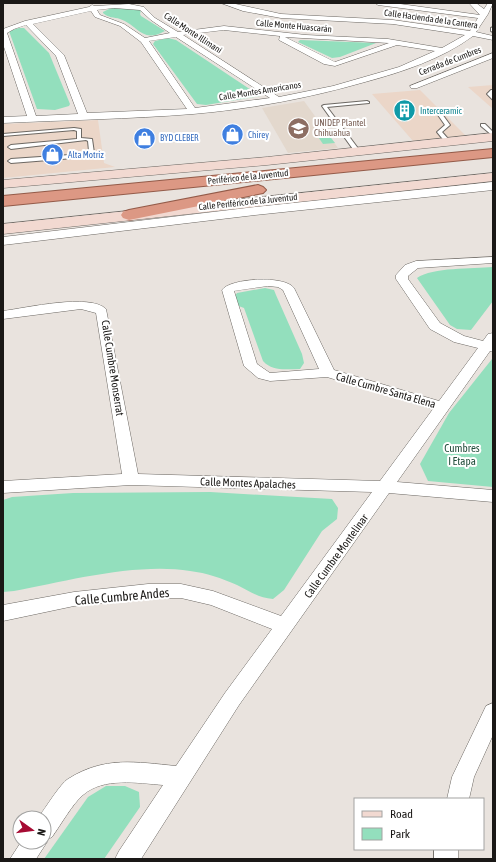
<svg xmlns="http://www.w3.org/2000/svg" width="496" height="862" viewBox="0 0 496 862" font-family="'Asap Condensed',sans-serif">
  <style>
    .commercial { fill: #ebd6c8 }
    .built { fill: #e3d8cd }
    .green { fill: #93dfbd }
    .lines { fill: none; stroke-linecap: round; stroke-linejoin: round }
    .service-casing { stroke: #6c6863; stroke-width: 2 }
    .minor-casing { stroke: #6c6863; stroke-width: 1 }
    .tertiary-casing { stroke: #6c6863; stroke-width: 1 }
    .secondary-casing { stroke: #6c6863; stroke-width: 1 }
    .trunk-casing { stroke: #935b49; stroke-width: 2 }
    .service { fill: #fff; fill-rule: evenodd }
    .minor { fill: #fff; fill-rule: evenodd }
    .tertiary { fill: #fff; fill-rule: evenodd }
    .secondary { fill: #f2d9d1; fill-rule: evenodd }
    .trunk { fill: #dc9884; fill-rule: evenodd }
    .labels { text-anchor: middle; stroke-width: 4; stroke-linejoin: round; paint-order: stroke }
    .far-street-label { font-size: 9px; fill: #1a1816; stroke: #fff }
    .far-culture-label { font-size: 9px; fill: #0d838f; stroke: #fff; text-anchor: start }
    .far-education-label { font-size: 9px; fill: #785e54; stroke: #fff; text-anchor: start }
    .far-shop-label { font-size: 9px; fill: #366cbe; stroke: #fff; text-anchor: start }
    .street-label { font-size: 11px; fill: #1a1816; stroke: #fff }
    .park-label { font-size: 11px; fill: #224d3b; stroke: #fff }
    .near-street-label { font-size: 13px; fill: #1a1816; stroke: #fff }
  </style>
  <rect width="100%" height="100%" fill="#e9e3de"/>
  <g class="commercial">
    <polygon points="493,85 493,109 468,87"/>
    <polygon points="420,90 466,136 413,141 372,94"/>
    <polygon points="98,120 104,163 115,167 3,178 3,124"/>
  </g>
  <polygon class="built" points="304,101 338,148 288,153 262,108"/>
  <g class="green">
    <path d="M 130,7 L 141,10 L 140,14 L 141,16 L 165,31 C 142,44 138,25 120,19 C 114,17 108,18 103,13 L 103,12 L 111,8 Z"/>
    <polygon points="19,28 24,28 49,53 70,104 69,106 55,110 37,109 9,31"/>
    <polygon points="168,38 176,40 260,96 206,105 197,104 153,44 155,41"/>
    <polygon points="300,40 376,43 340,57 332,58 298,42"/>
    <polygon points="325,130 335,143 323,144 314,131"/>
    <path d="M 493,267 L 493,301 L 471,330 L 457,329 L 450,325 L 417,278 C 433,267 472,269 493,267 Z"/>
    <path d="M 265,288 L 274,290 L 276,295 L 302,354 L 304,363 L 300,369 C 286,369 273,372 263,361 L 244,308 L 236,305 L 233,299 L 237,293 Z"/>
    <polygon points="492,359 493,487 428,481 420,464 449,413"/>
    <path d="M 210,492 L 332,499 L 338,508 L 337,519 L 322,531 L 284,590 L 273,599 C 259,598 249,591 237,585 C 221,578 207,573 190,571 C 138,562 66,581 14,591 L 3,592 L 3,500 L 12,497 L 73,493 Z"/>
    <polygon points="106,786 125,786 139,792 140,807 104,859 44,859 88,797"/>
  </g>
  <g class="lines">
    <defs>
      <g id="service">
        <polygon points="493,27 493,32 491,31 491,28"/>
        <polygon points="491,90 493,90 493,93 492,94 493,96 493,100 487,94"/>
        <polygon points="367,101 369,102 369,103 327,107 360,151 357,153 355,152 322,106 324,105"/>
        <polygon points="438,114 442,114 450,125 442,132 450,141 450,143 446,143 437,132 445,125 438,115"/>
        <polygon points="481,124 485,124 493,132 493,136 481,126"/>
        <polygon points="74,128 81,129 81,138 92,139 94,153 86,157 11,163 8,161 11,159 85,154 89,151 88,141 86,140 11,149 8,147 11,145 77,139 77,131 74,130 3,136 3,134"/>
      </g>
      <g id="minor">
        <path d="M 221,3 L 231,3 L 281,14 L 393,20 L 470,31 L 478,18 L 378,5 L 375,3 L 393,3 L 480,15 L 469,3 L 476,3 L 484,9 L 488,3 L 493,3 L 488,14 L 476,32 L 493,36 L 493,40 L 473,36 C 442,59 402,72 365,82 C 309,98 251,109 193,114 C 130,119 66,120 3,123 L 3,117 L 27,116 L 3,44 L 3,29 L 25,21 L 89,7 L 92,5 L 95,6 L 129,4 L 144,7 L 155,18 L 178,32 L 224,26 L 306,35 L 388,39 L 442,48 L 465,35 L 393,24 L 281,18 L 243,11 ZM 114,8 L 140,10 L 151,20 L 170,33 L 145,38 L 124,24 L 100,15 L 97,10 ZM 91,11 L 95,17 L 120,26 L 141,42 L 187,109 L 87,113 L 64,55 L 33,24 ZM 26,25 L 56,56 L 78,114 L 36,116 L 7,33 L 14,29 ZM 224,30 L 280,36 L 279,40 L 324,64 L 335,66 L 397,45 L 435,51 L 399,67 L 333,86 L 279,97 L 183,35 ZM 176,37 L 270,98 L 195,108 L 149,41 ZM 285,37 L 389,43 L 335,62 Z"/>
        <polygon points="493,53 493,58 417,88 411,88 410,86"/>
        <path d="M 493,257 L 493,263 L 418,268 L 408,276 L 408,279 L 440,323 L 464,336 L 483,341 L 488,334 L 493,333 L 493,352 L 490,351 L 397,482 L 493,490 L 493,502 L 389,493 L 239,705 L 141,859 L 115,859 L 119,851 L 163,785 C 138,783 103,777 83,795 C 73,803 60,826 52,837 L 46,840 L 47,842 L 36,859 L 10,859 L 21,842 L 44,842 L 44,818 L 38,818 C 45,809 60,784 68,779 C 104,756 136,762 176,766 L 225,693 L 272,629 L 211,605 L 181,598 L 148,598 L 74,606 L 3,621 L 3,605 L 74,592 L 148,584 L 181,584 L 213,591 L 281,616 L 372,492 L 131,485 L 3,493 L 3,481 L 122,474 L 96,313 L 81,309 L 3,319 L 3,311 C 26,308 90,293 106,309 L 138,474 L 380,481 L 433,409 L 327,377 L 270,381 L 258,378 L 244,366 L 222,290 C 230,278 285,275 294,288 L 334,370 L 439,401 L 478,348 L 454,342 L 430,329 L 396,279 L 396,275 L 405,265 L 416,261 ZM 268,286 L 278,287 L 283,290 L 319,369 L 270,373 L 257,364 L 234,291 Z"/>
        <polygon points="493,703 493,735 474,777 469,799 447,799 452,777 486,706"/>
        <rect x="434" y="849" width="24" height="10"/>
      </g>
      <polygon id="tertiary" points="493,182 493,190 255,215 3,245 3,237 255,207"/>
      <g id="secondary">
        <polygon points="493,133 493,141 267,165 3,188 3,180 267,157"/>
        <polygon points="493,173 493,181 3,234 3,224"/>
      </g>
      <g id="trunk">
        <polygon points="493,149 493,157 3,206 3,196"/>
        <polygon points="258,185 263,187 266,190 263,193 129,220 123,218 121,215 123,212 129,210"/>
      </g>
    </defs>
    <use href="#service" class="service-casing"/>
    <use href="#minor" class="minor-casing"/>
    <use href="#tertiary" class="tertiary-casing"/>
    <use href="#secondary" class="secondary-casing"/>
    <use href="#trunk" class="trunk-casing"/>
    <use href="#service" class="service"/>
    <use href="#minor" class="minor"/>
    <use href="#tertiary" class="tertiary"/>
    <use href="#secondary" class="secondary"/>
    <use href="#trunk" class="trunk"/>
  </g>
  <defs>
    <symbol id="building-disc" viewBox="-11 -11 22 22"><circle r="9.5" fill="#0f9aa8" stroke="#fff"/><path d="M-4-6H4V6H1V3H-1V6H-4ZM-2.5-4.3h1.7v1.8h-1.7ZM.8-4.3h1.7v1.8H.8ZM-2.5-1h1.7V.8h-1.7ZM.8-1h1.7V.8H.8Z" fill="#fff"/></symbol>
    <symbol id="school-disc" viewBox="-11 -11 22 22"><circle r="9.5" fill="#8d6e63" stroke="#fff"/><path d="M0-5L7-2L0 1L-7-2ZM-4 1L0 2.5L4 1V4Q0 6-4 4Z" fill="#fff"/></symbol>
    <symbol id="shop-disc" viewBox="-11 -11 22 22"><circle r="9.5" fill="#3f7fe0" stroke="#fff"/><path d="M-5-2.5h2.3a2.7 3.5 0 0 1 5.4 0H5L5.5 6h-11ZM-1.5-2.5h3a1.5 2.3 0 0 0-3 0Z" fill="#fff"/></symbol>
  </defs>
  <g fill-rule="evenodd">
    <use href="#building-disc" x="392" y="98" width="25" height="25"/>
    <use href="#school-disc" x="286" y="116" width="25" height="25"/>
    <use href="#shop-disc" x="220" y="122" width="25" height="25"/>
    <use href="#shop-disc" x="132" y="126" width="25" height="25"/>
    <use href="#shop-disc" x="40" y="142" width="25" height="25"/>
  </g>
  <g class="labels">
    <g class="far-street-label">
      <text transform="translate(431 19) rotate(8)" y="3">Calle Hacienda de la Cantera</text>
      <text transform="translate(294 26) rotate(5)" y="3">Calle Monte Huascarán</text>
      <text transform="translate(193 33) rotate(33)" y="3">Calle Monte Illimani</text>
      <text transform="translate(450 61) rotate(-21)" y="3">Cerrada de Cumbres</text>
      <text transform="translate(260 91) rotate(-9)" y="3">Calle Montes Americanos</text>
      <text transform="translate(248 177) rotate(-6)" y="3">Periférico de la Juventud</text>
      <text transform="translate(248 202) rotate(-6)" y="3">Calle Periférico de la Juventud</text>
    </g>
    <g class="far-culture-label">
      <text x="420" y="114">Interceramic</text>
    </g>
    <g class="far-education-label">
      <text x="314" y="126">UNIDEP Plantel<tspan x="314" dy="10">Chihuahua</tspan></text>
    </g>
    <g class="far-shop-label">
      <text x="248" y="138">Chirey</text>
      <text x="160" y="141">BYD CLEBER</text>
      <text x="68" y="158">Alta Motriz</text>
    </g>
    <g class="street-label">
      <text transform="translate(113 368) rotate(81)" y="4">Calle Cumbre Monserrat</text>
      <text transform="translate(386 390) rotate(16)" y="4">Calle Cumbre Santa Elena</text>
      <text transform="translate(248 483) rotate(2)" y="4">Calle Montes Apalaches</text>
      <text transform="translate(336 556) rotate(-54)" y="4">Calle Cumbre Montelinar</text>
    </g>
    <g class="park-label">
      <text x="462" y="452">Cumbres<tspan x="462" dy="13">I Etapa</tspan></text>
    </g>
    <g class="near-street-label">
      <text transform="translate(122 596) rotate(-5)" y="5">Calle Cumbre Andes</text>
    </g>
  </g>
  <rect width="496" height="862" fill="none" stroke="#1a1816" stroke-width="8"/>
  <rect x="354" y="798" width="130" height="52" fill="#ffffff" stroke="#a3a3a2"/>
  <rect x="362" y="811" width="20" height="6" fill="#f2d9d1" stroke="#a3a3a2"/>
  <text x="390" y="818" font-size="12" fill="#1a1816">Road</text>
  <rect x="362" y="828" width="20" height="12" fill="#93dfbd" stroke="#a3a3a2"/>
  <text x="390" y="838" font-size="12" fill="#1a1816">Park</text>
  <g transform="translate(32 830) rotate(104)"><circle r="19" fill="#ffffff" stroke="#a3a3a2"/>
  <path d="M0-3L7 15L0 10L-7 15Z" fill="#a60b33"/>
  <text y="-6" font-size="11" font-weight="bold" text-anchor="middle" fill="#1a1816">N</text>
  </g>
</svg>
